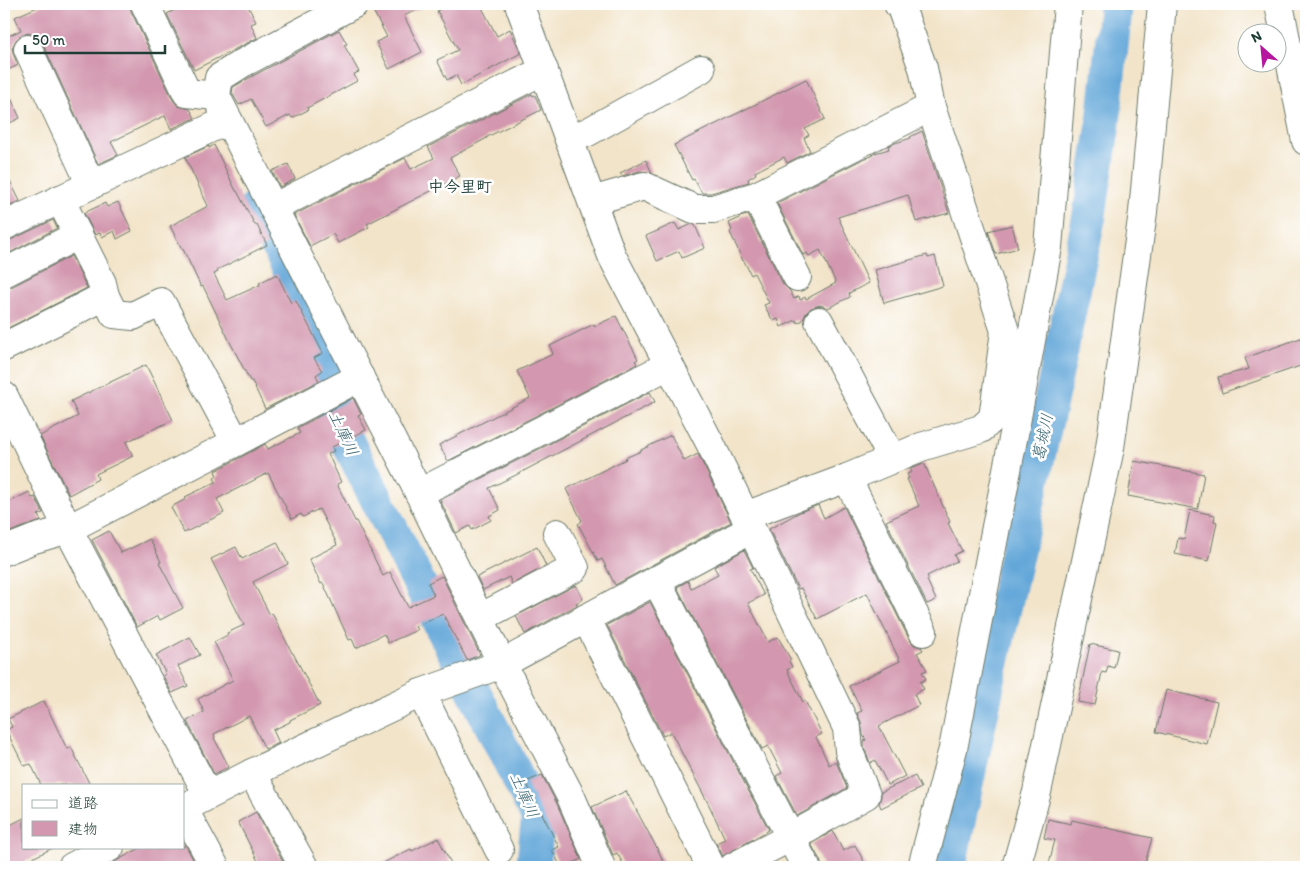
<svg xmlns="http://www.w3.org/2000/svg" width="1310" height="871" viewBox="0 0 1310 871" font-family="Itim,'Klee One',sans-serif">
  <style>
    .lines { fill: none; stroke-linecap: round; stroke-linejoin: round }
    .river { stroke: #64a7d9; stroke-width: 34 }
    .building { fill: #d398af }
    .minor-casing { stroke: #697768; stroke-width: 30 }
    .minor { stroke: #fff; stroke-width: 28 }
    .labels { text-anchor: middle; stroke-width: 5; stroke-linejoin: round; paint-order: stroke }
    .neighbourhood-label { font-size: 16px; font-weight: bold; fill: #1f3d34; stroke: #fff }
    .water-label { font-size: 16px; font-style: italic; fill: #37626e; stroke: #fff }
  </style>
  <rect width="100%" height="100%" fill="#fff"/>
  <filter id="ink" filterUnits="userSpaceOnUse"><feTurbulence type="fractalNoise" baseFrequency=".02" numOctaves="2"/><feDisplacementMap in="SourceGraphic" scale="10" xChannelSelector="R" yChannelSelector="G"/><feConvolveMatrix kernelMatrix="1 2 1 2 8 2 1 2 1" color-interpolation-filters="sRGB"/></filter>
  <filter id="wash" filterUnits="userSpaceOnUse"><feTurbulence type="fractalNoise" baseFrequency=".0096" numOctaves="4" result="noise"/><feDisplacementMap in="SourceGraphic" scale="20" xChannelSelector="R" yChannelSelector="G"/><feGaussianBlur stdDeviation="1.12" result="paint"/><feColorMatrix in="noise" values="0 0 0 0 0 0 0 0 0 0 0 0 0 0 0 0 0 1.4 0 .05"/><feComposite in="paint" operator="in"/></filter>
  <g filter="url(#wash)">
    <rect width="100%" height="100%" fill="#f2e4c9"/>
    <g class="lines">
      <g class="river">
        <polyline points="257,206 332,354 328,382 331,409 538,818 533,867"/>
        <polyline points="949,867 991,669 1049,409 1089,217 1103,127 1116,4"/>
      </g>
    </g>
    <g id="blocks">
      <g class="building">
        <polygon points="44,4 130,4 131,11 173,100 178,106 190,109 195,118 171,129 165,116 160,118 111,142 118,155 98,164 42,42 37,37 29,33 22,35 16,40 12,48 14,56 18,65 4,72 4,38 21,30 15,17"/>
        <polygon points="187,4 247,4 256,22 251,24 257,38 194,70 167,14"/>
        <polygon points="383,4 428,4 404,16 422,52 389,69 376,42 387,37 372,9"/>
        <polygon points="450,4 480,4 497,36 510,29 521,53 461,85 456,75 447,80 437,60 458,50 437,11"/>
        <polygon points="339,30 347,44 344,45 359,72 354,74 357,81 307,108 308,110 292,118 290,115 266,127 251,99 239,105 232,93 233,87 249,78"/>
        <polygon points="806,79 825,119 805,129 809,135 804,138 810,151 787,163 784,157 755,172 756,174 748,179 749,182 711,193 702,193 694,179 692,180 674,145"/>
        <polygon points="4,83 20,118 4,126"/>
        <polygon points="532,94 533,96 535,95 541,110 487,137 487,138 450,158 460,176 367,224 369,227 338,243 333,234 310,246 294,215 405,158 411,169 434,158 428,147"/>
        <polygon points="922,131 949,213 916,222 908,195 838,217 869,283 849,293 850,297 828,308 820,305 811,308 806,313 803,320 798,323 796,320 781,327 778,319 773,321 764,305 769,303 754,273 751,275 744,261 743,261 730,232 732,230 729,223 740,218 739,217 748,215 783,284 790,291 794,299 799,296 800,300 805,297 806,299 836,283 820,250 809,256 807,253 803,255 777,203 863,159 872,156 872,155 875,153 889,149 888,146 892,144 911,138 910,137"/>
        <polygon points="214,145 236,191 237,191 255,225 257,225 267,245 217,270 218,272 214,274 227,300 260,285 259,283 277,274 291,303 296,301 323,353 314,358 322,371 316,375 319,381 265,409 252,381 250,381 230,342 203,286 201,287 183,249 182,249 170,226 208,206 185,157 209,146 209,148"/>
        <polygon points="646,160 652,173 640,171 622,176 620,173"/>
        <polygon points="288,164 295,179 280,187 272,171"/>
        <polygon points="4,169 20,201 4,209"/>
        <polygon points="118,202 132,231 117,239 114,231 102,237 100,233 95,235 84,213 105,203 107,207"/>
        <polygon points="53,220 57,228 4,256 4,243"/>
        <polygon points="675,223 679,230 692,224 695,225 705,248 682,258 679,251 657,261 646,236"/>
        <polygon points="1012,225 1018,248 996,254 988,231"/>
        <polygon points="927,255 928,258 935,256 943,286 884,303 875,270"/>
        <polygon points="71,256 87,288 4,330 4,289 11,287"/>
        <polygon points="616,316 638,359 635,361 637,364 448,461 439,445 530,398 517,371 553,354 550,346 594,324 595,326"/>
        <polygon points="1306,336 1306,364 1222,393 1218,377 1249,369 1245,358"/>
        <polygon points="146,365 173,420 126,442 133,456 96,474 98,479 69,495 40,436 78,416 71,401"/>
        <polygon points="650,392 655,402 514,476 489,488 500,510 489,516 491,520 472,530 470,526 456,533 440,500"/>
        <polygon points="353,398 361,414 358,415 366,430 332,447 334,451 328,454 341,482 337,484 355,521 356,521 383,576 390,572 408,607 434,595 428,583 442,576 480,655 467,660 443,614 415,626 417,630 388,643 384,634 356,648 352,639 349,640 323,583 321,584 309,559 337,545 335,540 319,509 303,517 301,514 292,519 268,473 217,499 224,513 184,533 171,507 186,499 185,497 216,482 214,478 217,476 215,471 265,444 268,449 300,433 297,428"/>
        <polygon points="671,435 684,461 698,454 731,522 615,585 602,559 598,561 578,524 582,521 566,489 626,459 625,458 641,451 641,450"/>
        <polygon points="1134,461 1204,474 1198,509 1128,496"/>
        <polygon points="924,463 950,522 948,523 962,551 954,555 957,561 927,576 929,579 927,580 936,600 927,604 886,521 919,506 907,479 909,478 907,474 912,472 910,468"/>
        <polygon points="29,492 32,498 35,497 43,513 38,515 41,521 4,534 4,505"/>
        <polygon points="818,505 824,518 844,507 909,639 914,645 921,647 923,650 917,653 927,670 922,672 926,679 920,682 924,689 914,694 919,705 879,726 905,776 888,785 875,760 870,763 864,747 864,741 866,740 863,735 861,722 857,713 862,711 849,686 900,661 867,593 817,619 801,588 798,589 769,529 800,512"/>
        <polygon points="1190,510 1215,515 1214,521 1217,522 1209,561 1175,554 1178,538 1184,539"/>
        <polygon points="109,531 121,553 150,539 161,562 159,563 183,608 160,620 158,616 137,627 92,540"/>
        <polygon points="277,542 288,564 253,582 270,615 272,613 292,653 293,653 320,705 290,720 290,722 273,730 279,743 265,749 249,716 214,734 215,737 214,738 229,767 214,774 187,721 204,712 198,699 233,680 214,642 228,635 227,633 244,625 211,559 236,547 242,559"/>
        <polygon points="537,547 546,566 512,584 509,577 483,590 477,577"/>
        <polygon points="744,550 753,568 750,569 764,595 748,603 768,642 778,637 791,660 789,661 792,667 787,670 803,702 805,701 822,734 816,737 829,765 836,761 847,788 797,816 776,776 782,773 768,746 762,749 677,587 688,581 691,588 718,574 714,567"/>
        <polygon points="576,585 583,599 576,603 577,605 525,634 516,616"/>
        <polygon points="650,602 769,830 723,856 716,843 725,839 710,807 671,732 663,736 607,625"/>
        <polygon points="190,637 200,655 178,666 188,686 172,693 163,676 166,674 156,655"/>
        <polygon points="1090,644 1118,650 1114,668 1108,666 1106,673 1102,672 1095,705 1078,702"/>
        <polygon points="1166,690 1217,702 1207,744 1156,732"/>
        <polygon points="44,701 67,749 71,747 90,785 41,785 31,764 24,766 6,730 12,727 8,719"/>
        <polygon points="542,775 557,804 581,859 565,867 561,867 552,850 559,847 526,782"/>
        <polygon points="915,776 921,788 881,808 879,803 881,797 881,792"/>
        <polygon points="626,791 660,854 665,867 625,867 617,853 613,855 592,807"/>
        <polygon points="256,812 286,867 261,867 238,822"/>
        <polygon points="24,818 24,847 55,847 24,862 27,867 4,867 4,828"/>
        <polygon points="1048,819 1071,824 1072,820 1152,838 1144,867 1048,867 1055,840 1044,838"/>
        <polygon points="833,831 843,851 855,845 867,867 822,867 820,860 811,844"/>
        <polygon points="438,838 453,867 375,867 411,849 412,851"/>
        <polygon points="184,842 197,867 105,867 142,847 184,847"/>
      </g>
    </g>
  </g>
  <g filter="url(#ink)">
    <use href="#blocks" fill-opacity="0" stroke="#697768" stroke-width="1"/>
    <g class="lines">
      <defs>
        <g id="minor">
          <polyline points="145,4 187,93 216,96"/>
          <polyline points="354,4 241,64 219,78 216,96 419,493 502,664 571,797 601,867"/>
          <polyline points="519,4 612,256 711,445 847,728 849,751 866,795 791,837 733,867"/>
          <polyline points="1279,4 1306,141"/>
          <polyline points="28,49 91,185"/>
          <polyline points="569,139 588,132 701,69"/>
          <polyline points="756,196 797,277"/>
          <polyline points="592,201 644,186 694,209 713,209 756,196 931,107"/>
          <polyline points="273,208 544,70"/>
          <polyline points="4,226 228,120"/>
          <polyline points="4,273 78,235"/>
          <polyline points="105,296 114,314 133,316 161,302 236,442"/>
          <polyline points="819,321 892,458"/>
          <polyline points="4,347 105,296 102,283 60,199"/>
          <polyline points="4,396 68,529 208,795"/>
          <polyline points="847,478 923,632"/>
          <polyline points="419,493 669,365"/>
          <polyline points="745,516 847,478 921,447 981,429 993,418 1005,331 931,107 923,68 900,5 898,4"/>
          <polyline points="4,551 34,539 68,529 236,442 360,377"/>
          <polyline points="656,580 806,867"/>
          <polyline points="480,618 575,568 557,533"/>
          <polyline points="586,618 711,867"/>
          <polyline points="421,693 499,850"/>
          <polyline points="252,773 304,867"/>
          <polyline points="184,808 252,773 421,693 502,664 751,529"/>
          <polyline points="184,810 215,867"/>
          <polyline points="72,867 110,847"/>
          <polyline points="922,867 953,749 1014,434 1048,247 1068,4"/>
          <polyline points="1016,867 1037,792 1110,448 1143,212 1162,4"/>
        </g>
      </defs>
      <use href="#minor" class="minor-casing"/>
      <use href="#minor" class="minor"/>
    </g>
  </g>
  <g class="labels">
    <g class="neighbourhood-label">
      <text x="460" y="192">中今里町</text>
    </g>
    <g class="water-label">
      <text transform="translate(344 433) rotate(65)" y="6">土庫川</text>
      <text transform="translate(1042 437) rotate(-78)" y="6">葛城川</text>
      <text transform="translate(525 795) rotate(66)" y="6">土庫川</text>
    </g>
  </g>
  <rect width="1310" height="871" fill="none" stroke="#fff" stroke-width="20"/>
  <rect x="22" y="784" width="162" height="65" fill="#ffffff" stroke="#a5b1ae"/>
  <rect x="32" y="800" width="25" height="8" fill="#ffffff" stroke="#a5b1ae"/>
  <text x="68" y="808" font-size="15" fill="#1f3d34">道路</text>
  <rect x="32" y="821" width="25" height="15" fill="#d398af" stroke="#a5b1ae"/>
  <text x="68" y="834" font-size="15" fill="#1f3d34">建物</text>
  <g transform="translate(1262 48) rotate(333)"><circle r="24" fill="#ffffff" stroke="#a5b1ae"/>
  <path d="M0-4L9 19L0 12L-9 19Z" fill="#b5179e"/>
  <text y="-8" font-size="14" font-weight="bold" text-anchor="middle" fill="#1f3d34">N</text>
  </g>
  <path d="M25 45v8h140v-8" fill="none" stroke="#1f3d34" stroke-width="2.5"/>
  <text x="32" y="45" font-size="15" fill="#1f3d34" stroke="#ffffff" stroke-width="4" paint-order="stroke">50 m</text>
</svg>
